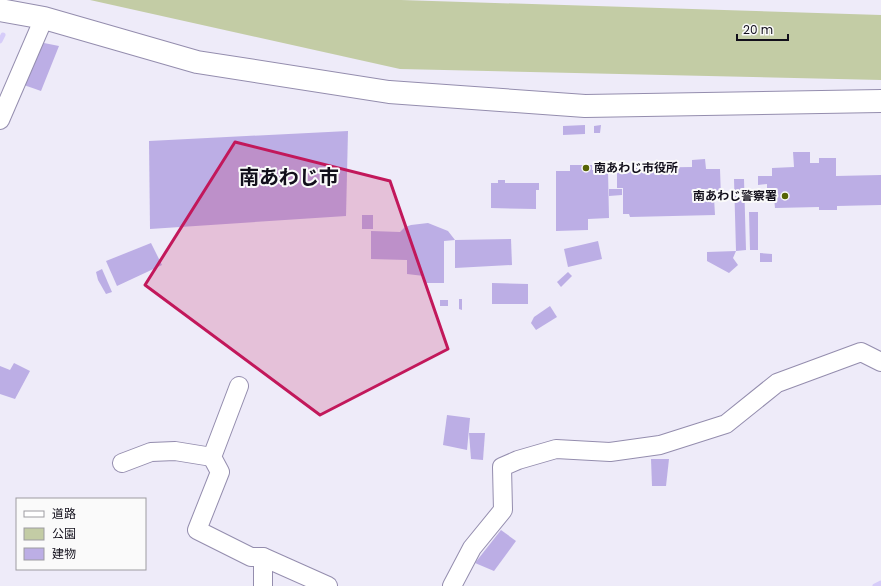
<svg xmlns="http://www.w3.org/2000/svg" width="881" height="586" viewBox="0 0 881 586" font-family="Poppins,'Noto Sans JP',sans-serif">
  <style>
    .green { fill: #c3cca5 }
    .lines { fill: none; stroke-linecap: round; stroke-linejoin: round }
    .stream { stroke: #d6ccf9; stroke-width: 5 }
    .building { fill: #bcaee5 }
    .minor-casing { stroke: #948dae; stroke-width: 20 }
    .tertiary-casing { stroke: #948dae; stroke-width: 24 }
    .minor { stroke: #fff; stroke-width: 18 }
    .tertiary { stroke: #fff; stroke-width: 22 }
    .marked { fill: #c2185b; fill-opacity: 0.2; stroke: #c2185b; stroke-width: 3; stroke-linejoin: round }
    .poi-dot { fill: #566305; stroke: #fafafa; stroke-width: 1.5 }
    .labels { text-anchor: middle; stroke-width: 4; stroke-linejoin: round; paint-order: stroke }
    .poi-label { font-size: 12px; font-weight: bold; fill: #120f1b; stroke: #fafafa; text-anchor: start }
    .town-label { font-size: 20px; font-weight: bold; fill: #120f1b; stroke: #fafafa }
  </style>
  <rect width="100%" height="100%" fill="#eeebf9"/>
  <polygon class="green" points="90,0 401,0 881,15 881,80 400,69"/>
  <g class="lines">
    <g class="stream">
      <polyline points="0,41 3,35"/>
      <polyline points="875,586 881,583"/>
    </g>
  </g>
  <g class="building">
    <polygon points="39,42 59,46 41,91 21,84"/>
    <polygon points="585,125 585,134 563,135 563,126"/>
    <polygon points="601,125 600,133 594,133 594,126"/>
    <polygon points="348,131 346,216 150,229 149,141"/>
    <polygon points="793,152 810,152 810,163 819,163 819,158 836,158 836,176 881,175 881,205 837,206 837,210 819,210 819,207 775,208 774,197 767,197 767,184 758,185 758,176 772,176 772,168 794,167"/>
    <polygon points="705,159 706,169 720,169 721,198 714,198 715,215 630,217 629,214 623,214 623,188 617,188 617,172 628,173 628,168 692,167 692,160"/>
    <polygon points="570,165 592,165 592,170 608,170 609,218 588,219 588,230 556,231 556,171 570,171"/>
    <polygon points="734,179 744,179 746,250 736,251 733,258 738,265 729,273 707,261 707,252 736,251"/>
    <polygon points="498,180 505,180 505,183 539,183 539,190 536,190 536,209 491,208 491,183 498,183"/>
    <polygon points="609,189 622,189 622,195 609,196"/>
    <polygon points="749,212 758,212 758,250 750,250"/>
    <rect x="362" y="215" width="11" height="14"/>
    <polygon points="428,223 448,231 455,240 444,241 444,283 424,283 424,276 407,274 407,260 371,259 371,231 400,232 405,227 411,225"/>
    <polygon points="511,239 512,265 455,268 455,240"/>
    <polygon points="598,241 602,259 568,267 564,249"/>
    <polygon points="151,243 162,265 117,286 106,261"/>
    <polygon points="760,253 772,254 772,262 760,262"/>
    <polygon points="102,269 112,292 106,294 98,280 96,272"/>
    <polygon points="568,272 572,276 561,287 557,282"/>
    <polygon points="492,283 528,284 528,304 492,304"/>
    <polygon points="459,299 462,299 462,310 459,309"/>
    <rect x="440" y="300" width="8" height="6"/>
    <polygon points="550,306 557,317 536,330 531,323 534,317"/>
    <polygon points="14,363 30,371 15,399 0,394 0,366 10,370"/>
    <polygon points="447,415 470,418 467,450 443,445"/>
    <polygon points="469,433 485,433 483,460 471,459"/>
    <polygon points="651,459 669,459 666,486 652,486"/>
    <polygon points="501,530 516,541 494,571 475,563"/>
  </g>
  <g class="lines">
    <defs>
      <g id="minor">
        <polyline points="0,120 44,18"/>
        <polyline points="239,386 212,457 220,472 197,530 251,557 263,557 263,586"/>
        <polyline points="122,463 151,452 175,451 212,457"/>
        <polyline points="263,557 328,586"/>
        <polyline points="452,586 472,548 503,510 502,467 518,460 556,449 610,452 660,445 726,424 777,383 861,352 881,362"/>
      </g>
      <polyline id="tertiary" points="0,10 44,18 197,62 389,92 585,106 881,101"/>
    </defs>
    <use href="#minor" class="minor-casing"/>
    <use href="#tertiary" class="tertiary-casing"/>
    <use href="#minor" class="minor"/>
    <use href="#tertiary" class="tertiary"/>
  </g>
  <path class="marked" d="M 235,142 L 390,181 L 448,349 L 320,415 L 145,285 Z"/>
  <g class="poi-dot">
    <circle cx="586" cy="168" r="4"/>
    <circle cx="785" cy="196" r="4"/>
  </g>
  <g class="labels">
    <g class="poi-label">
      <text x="594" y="172">南あわじ市役所</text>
      <text x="777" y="200" text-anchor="end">南あわじ警察署</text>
    </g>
    <g class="town-label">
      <text x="289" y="184">南あわじ市</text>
    </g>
  </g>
  <rect x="16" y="498" width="130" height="72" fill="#fafafa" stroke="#9d9ca1"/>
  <rect x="24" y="511" width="20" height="6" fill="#ffffff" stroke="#9d9ca1"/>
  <text x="52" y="518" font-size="12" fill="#120f1b">道路</text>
  <rect x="24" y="528" width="20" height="12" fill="#c3cca5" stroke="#9d9ca1"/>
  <text x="52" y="538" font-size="12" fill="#120f1b">公園</text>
  <rect x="24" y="548" width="20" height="12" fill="#bcaee5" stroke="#9d9ca1"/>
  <text x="52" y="558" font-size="12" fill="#120f1b">建物</text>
  <path d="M737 34v6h51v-6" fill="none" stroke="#120f1b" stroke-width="2"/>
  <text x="743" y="34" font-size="12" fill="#120f1b" stroke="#fafafa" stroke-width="3" paint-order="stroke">20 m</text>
</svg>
